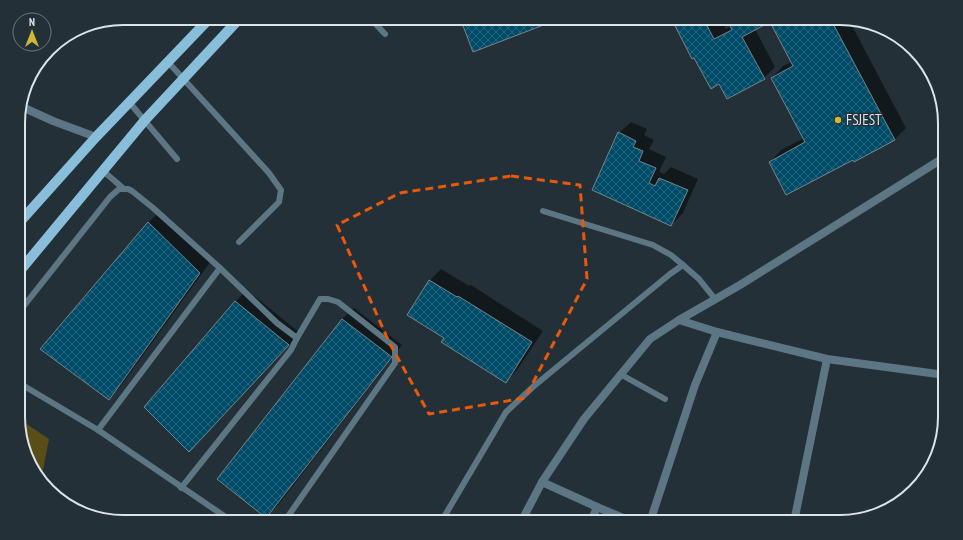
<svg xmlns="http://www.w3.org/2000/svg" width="963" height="540" viewBox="0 0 963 540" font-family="'PT Sans Narrow',sans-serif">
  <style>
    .grass { fill: #594e17 }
    .shadow { fill: #0007 }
    .building { fill: url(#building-cross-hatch); stroke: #75848c }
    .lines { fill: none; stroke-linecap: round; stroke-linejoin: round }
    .service { stroke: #5d7684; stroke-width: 6 }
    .pedestrian { stroke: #5d7684; stroke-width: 8 }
    .minor { stroke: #5d7684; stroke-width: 8 }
    .primary { stroke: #89beda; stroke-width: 10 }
    .marked { fill: none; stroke: #e8590c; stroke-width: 3; stroke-dasharray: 8 5; stroke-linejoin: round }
    .poi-dot { fill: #d1b736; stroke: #233037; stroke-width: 1.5 }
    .labels { text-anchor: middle; stroke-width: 3; stroke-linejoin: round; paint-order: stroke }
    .poi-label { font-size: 15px; fill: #dbe3e8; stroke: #233037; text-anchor: start }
    .rim { fill: none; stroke: #dbe3e8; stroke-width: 2 }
  </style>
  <defs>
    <pattern id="building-cross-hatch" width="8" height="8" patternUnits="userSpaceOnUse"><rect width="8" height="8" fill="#004b68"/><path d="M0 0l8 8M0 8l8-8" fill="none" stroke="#25657e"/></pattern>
  </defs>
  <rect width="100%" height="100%" fill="#233037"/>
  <polygon class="grass" points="19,419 49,439 41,480 36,475 19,430"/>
  <g class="shadow">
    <polygon points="672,18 720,18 726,29 731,26 727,18 840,18 849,20 906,128 894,140 854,159 770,162 781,150 804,138 772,78 783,66 792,62 771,21 755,29 775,67 764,78 720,83"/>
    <polygon points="631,122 647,129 644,135 654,140 649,149 666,157 659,172 664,174 671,167 698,179 683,213 671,225 619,133"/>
    <polygon points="160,211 211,261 120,387 109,398 148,223"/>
    <polygon points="441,269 469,286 471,285 543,331 517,370 506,382 445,338 408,314 430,280"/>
    <polygon points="247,290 300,333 189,451 235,302"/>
    <polygon points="354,308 402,345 278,505 266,516 218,479 342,319"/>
  </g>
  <g class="building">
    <polygon points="460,18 562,18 473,52"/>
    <polygon points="671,18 703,18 714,39 732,30 726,18 830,18 895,140 854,162 853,160 786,195 769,162 805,142 771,78 793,66 770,22 742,37 765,79 727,99 719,84 711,89 694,58 692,59"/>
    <polygon points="618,132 636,141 633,147 643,151 639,161 656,168 649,183 655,186 659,178 688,190 671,226 592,190"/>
    <polygon points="148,222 200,273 109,400 40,349"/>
    <polygon points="429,280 457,297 458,296 532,342 506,383 441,342 444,338 407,315"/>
    <polygon points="235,301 289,345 189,452 144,407"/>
    <polygon points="342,319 392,357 266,518 217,479"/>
  </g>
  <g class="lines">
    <g class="service">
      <polyline points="370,18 385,34"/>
      <polyline points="168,62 269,173 281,190 279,202 239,242"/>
      <polyline points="129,102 177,159"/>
      <polyline points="102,170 124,189"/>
      <polyline points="543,211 653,245 671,255 683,265 699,279 715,299"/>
      <polyline points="19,312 110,197 119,189 128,189 132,191 152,207 220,268 277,323 297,338 291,350 181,488"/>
      <polyline points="620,374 665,399"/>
      <polyline points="19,383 98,430 233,522"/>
      <polyline points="98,430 220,268"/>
      <polyline points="284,522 395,363 395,347 338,302 328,299 320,299 297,338"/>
      <polyline points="441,522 506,412 534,386 670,274 683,265"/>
    </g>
    <polyline class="pedestrian" points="591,522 597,507"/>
    <g class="minor">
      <polyline points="20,106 53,121 96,137"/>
      <polyline points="679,320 717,332 827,359 945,375"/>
      <polyline points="542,482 597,507 633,522"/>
      <polyline points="521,522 542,482 584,419 650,339 679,320 740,285 945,157"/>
      <polyline points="650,522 695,385 717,332"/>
      <polyline points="794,522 827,359"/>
    </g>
    <g class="primary">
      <polyline points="19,223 96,137 210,18"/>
      <polyline points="19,272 145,120 240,18"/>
    </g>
  </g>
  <path class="marked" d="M 511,176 L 580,185 L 587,279 L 525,398 L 429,414 L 389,342 L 337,225 L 400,193 Z"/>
  <circle class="poi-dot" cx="838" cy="120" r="4"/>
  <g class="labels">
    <g class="poi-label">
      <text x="846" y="125">FSJEST</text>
    </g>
  </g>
  <path d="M0 0H963V540H0ZM123 25H840A98 98 0 0 1 938 123V417A98 98 0 0 1 840 515H123A98 98 0 0 1 25 417V123A98 98 0 0 1 123 25Z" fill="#233037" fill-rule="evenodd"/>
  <path class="rim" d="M123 25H840A98 98 0 0 1 938 123V417A98 98 0 0 1 840 515H123A98 98 0 0 1 25 417V123A98 98 0 0 1 123 25Z"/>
  <g transform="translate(32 32)"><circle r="19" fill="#233037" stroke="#6d787e"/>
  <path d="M0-3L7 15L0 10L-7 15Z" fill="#d1b736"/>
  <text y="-6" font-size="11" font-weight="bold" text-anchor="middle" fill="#dbe3e8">N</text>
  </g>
</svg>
